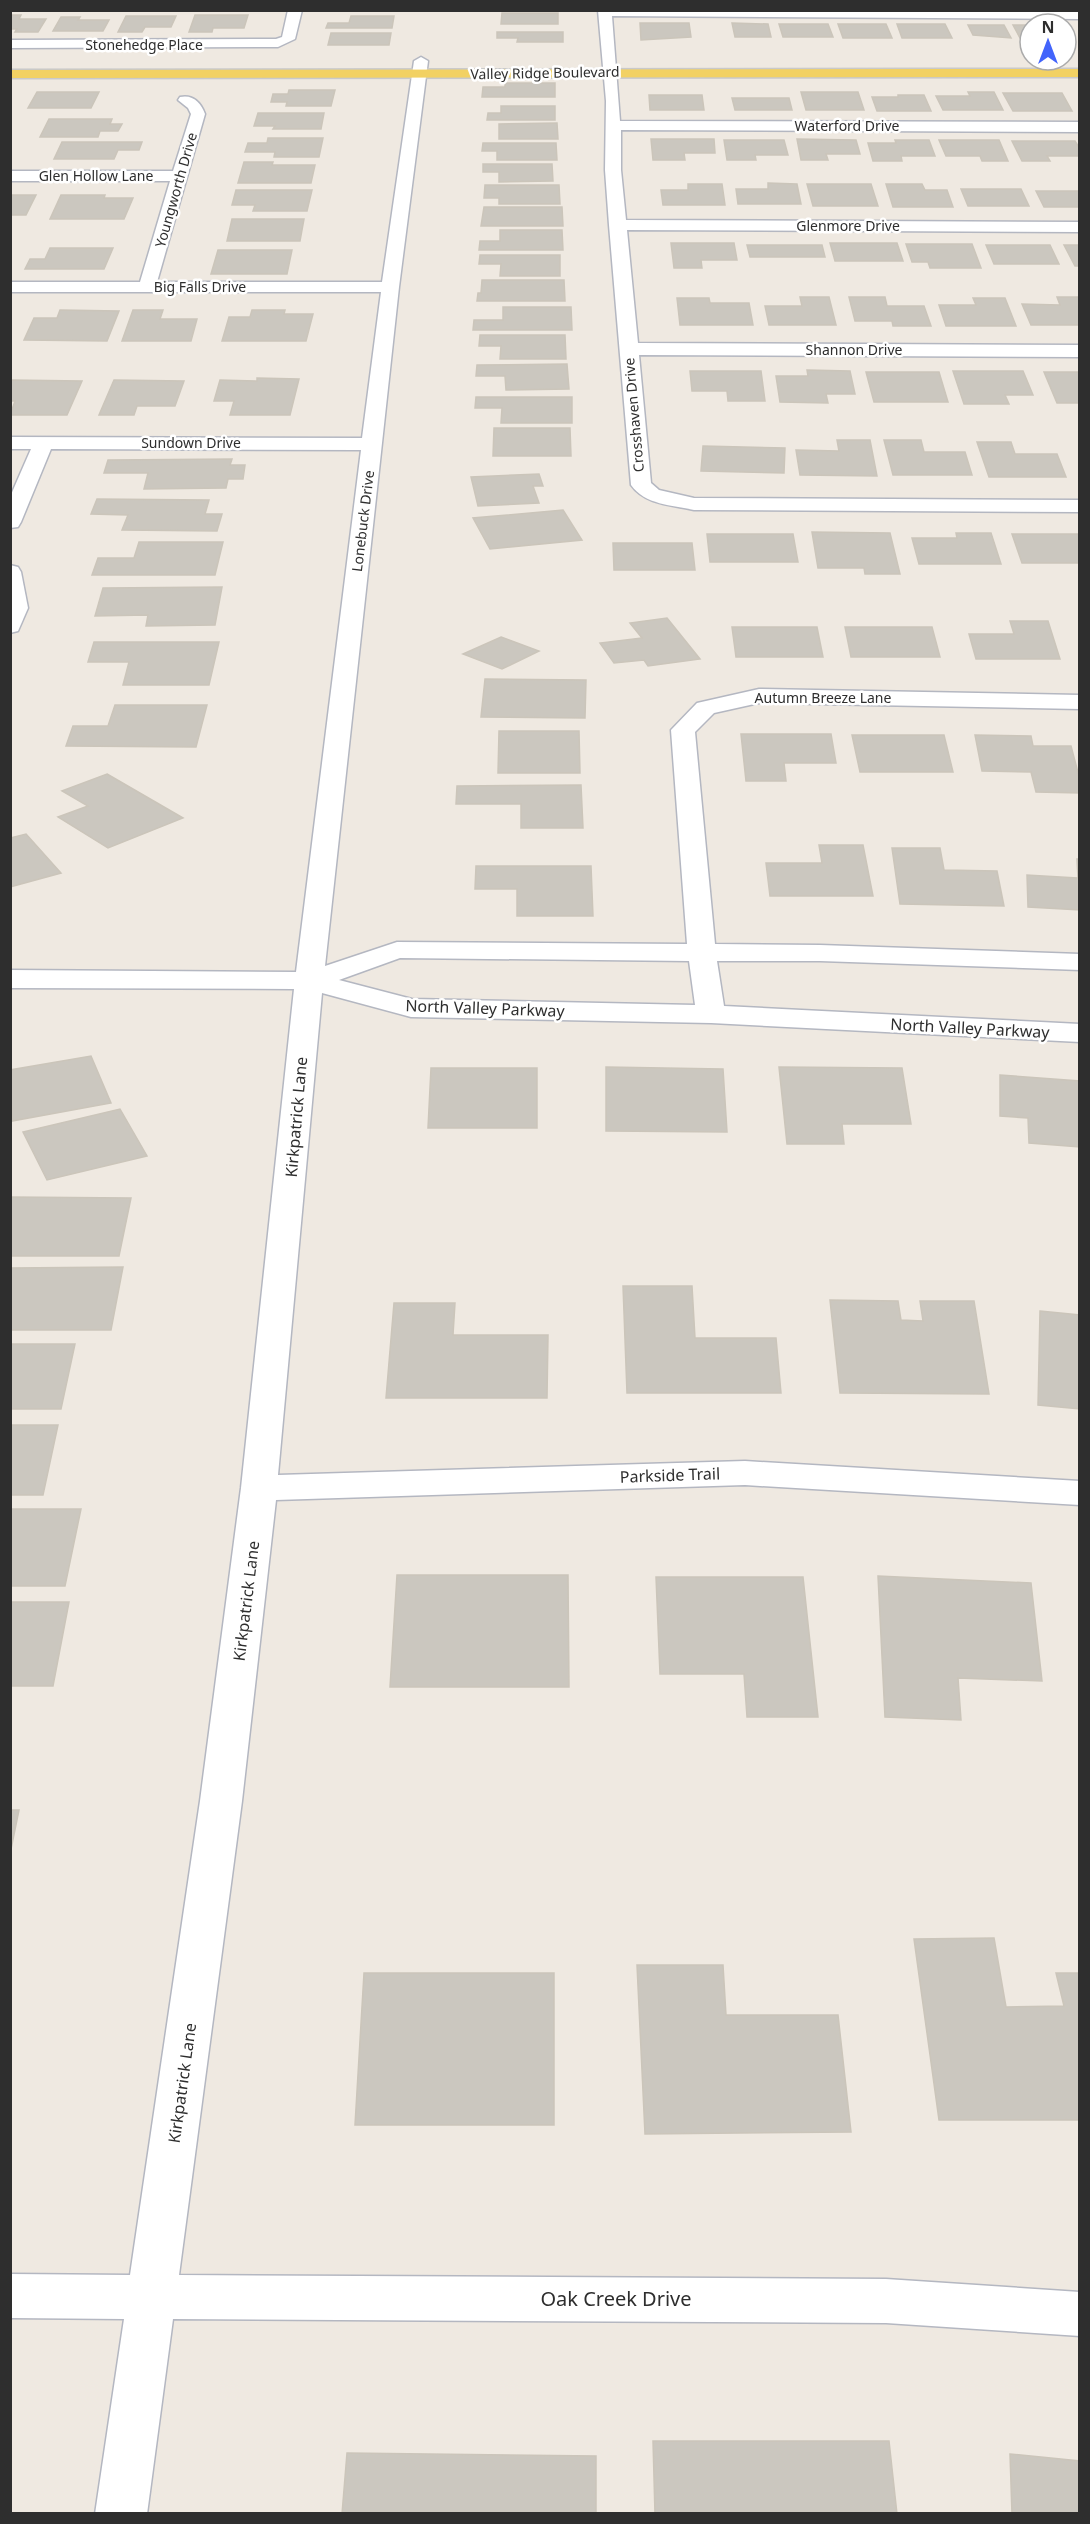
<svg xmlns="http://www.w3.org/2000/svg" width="1090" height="2524" viewBox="0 0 1090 2524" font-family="'Noto Sans',sans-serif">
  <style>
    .building { fill: #cbc7bf; stroke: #cbc5ba; stroke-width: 1.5 }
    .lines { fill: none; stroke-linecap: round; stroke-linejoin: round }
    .minor-casing { stroke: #b4b7c1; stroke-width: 3 }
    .major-casing { stroke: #c9c9c9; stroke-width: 3 }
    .minor { fill: #fff; fill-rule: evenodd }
    .major { fill: #f2d163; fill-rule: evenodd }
    .labels { text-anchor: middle; stroke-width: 5; stroke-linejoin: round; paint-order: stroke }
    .far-street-label { font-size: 14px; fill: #2e2e2e; stroke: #fff }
    .street-label { font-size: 16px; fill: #2e2e2e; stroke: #fff }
    .near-street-label { font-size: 20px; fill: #2e2e2e; stroke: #fff }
  </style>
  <rect width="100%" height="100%" fill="#efe9e1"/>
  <g class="building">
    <polygon points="502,13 558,13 558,24 501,24"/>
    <polygon points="10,15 21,15 19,19 46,19 38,32 15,32 17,29 10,29"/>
    <polygon points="195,15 248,15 244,28 213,28 212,32 189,32"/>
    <polygon points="126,16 176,16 171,27 145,27 142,32 118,32"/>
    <polygon points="351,16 394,16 392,28 326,28 328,23 349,23"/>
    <polygon points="61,17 80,17 78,20 109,20 103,31 53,31"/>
    <polygon points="640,23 689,23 691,37 641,40"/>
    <polygon points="732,23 768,24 771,37 735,37"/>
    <polygon points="779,24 828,24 833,37 783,37"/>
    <polygon points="838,24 886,24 892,38 843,38"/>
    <polygon points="897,24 945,24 952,38 902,38"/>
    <polygon points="968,25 1004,25 1011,38 973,35"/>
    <polygon points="1013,25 1030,25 1030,38 1020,38"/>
    <polygon points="497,32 563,32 563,42 517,42 518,38 497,38"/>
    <polygon points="331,33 391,33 389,45 328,45"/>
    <polygon points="505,83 555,83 555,97 482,97 483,87 505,87"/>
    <polygon points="289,90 335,90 331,106 286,106 287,102 271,102 273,94 288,94"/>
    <polygon points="37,92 99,92 91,108 28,108"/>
    <polygon points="801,92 858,92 864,110 806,110"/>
    <polygon points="968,92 994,92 1003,110 943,110 936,96 970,96"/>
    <polygon points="1003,93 1062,93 1072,111 1013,111"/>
    <polygon points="649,95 702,95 704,110 650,110"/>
    <polygon points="898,95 924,95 931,111 877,111 872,97 898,97"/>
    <polygon points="732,98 789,98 792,110 735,110"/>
    <polygon points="501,106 555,106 555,120 487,120 488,113 501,113"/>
    <polygon points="258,113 324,113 321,129 273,129 275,126 254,126"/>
    <polygon points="49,119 112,119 110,124 122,124 118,131 100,131 98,137 40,137"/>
    <polygon points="557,123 558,139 499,139 499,124"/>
    <polygon points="268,138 323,138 319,157 274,157 275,152 245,152 248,143 267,143"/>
    <polygon points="651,139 714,139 715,153 684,153 685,160 653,160"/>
    <polygon points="797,139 856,140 860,154 826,154 828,160 801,160"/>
    <polygon points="724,140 784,140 788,155 755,155 756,160 727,160"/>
    <polygon points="895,140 929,140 935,156 901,156 902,161 873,161 868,143 896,143"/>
    <polygon points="939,140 999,140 1008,161 982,161 980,156 946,156"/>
    <polygon points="1012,141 1075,141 1080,149 1080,156 1047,156 1050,161 1022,161"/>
    <polygon points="62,142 142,142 139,150 118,150 114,159 54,159"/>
    <polygon points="483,143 556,143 557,160 497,160 497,151 482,151"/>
    <polygon points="244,162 273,162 272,165 315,165 311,183 238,183"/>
    <polygon points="483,164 552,164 553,181 499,182 499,172 483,172"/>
    <polygon points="768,183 797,184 801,204 738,204 736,189 768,189"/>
    <polygon points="688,184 722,184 725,205 663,205 661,190 688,190"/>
    <polygon points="807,184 871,184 878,206 813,206"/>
    <polygon points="886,184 922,184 925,190 947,190 953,207 893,207"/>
    <polygon points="485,185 559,185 560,204 499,204 499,198 484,198"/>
    <polygon points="961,189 1021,189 1029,206 968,206"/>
    <polygon points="236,190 312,190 307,211 253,211 255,205 232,205"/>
    <polygon points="1036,191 1080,191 1080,207 1044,207"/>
    <polygon points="10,195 36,195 26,215 10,215"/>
    <polygon points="61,195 105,195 104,198 133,198 124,219 50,219"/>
    <polygon points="484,207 562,207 563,226 481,226"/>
    <polygon points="232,219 304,219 300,241 227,241"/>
    <polygon points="500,230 562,230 563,250 479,250 480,241 500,241"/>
    <polygon points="671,243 734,243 737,260 701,260 702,268 674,268"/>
    <polygon points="830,243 897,243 903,261 835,261"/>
    <polygon points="906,244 972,244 981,268 930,268 928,262 912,262"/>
    <polygon points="747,245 822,245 825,257 750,257"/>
    <polygon points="986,245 1050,245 1059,264 994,264"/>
    <polygon points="1064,245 1080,245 1080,266 1075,266"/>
    <polygon points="50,248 113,248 104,269 25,269 30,259 45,259"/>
    <polygon points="218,250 292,250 287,274 211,274"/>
    <polygon points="480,255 560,255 560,276 500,276 501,264 479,264"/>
    <polygon points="482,280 564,280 565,301 477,301 478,293 481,293"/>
    <polygon points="800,297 829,297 836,325 769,325 765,306 802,306"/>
    <polygon points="849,297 885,297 887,306 924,306 931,326 893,326 892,321 855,321"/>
    <polygon points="1057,297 1080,297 1080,325 1031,325 1022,304 1060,305"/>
    <polygon points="677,298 709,298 710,303 749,303 753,325 680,325"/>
    <polygon points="973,298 1005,298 1016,326 946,326 939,305 976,305"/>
    <polygon points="503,307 571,307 572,330 473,330 474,320 503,320"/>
    <polygon points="60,310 119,311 107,341 24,340 34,318 57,318"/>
    <polygon points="133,310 163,310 160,319 197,319 191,341 122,341"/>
    <polygon points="252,310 285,310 284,314 313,314 306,341 222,341 229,317 250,317"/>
    <polygon points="480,335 565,335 566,359 500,359 501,346 479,346"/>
    <polygon points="567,364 569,389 506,390 505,376 476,376 477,365"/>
    <polygon points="807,370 850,371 855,394 826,394 828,403 780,402 776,376 808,376"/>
    <polygon points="690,371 761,371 765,401 728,401 727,391 692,391"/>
    <polygon points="953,371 1023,371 1033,395 1005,395 1009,404 964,404"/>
    <polygon points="866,372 939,372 948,402 874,402"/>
    <polygon points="1044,372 1080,372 1080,403 1057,403"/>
    <polygon points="257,378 299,379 290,415 230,415 234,401 214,401 220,380 257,381"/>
    <polygon points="10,380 82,381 67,415 10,415 15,401 10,401"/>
    <polygon points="114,380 184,381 175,406 137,406 134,415 99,415"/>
    <polygon points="476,397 572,397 572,423 501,423 502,408 475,408"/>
    <polygon points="494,428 570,428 571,456 493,456"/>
    <polygon points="837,440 870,440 877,476 800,475 796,450 839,451"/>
    <polygon points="884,440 921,440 924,452 965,452 972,475 893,475"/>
    <polygon points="977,442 1011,442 1015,454 1057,454 1066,477 989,477"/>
    <polygon points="703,446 785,448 784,473 701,471"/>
    <polygon points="232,459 230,465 245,465 243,479 228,479 226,488 144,489 148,473 104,473 108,460"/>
    <polygon points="539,474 543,486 533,486 539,503 478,506 471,477"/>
    <polygon points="97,499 209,500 205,514 222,514 217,531 122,530 128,515 91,514"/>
    <polygon points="563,510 582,540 490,549 473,518"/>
    <polygon points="812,532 890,533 900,574 865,574 864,568 818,568"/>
    <polygon points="956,533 991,533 1001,564 919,564 912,538 957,538"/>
    <polygon points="707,534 793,534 798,562 710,562"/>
    <polygon points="1012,534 1080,534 1080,563 1022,563"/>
    <polygon points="139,542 223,542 215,575 92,575 98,558 134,558"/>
    <polygon points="613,543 692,543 695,570 614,570"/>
    <polygon points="222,587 215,625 146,626 148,615 95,616 103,588"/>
    <polygon points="667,618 700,659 648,666 644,660 614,663 600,643 642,638 630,623"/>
    <polygon points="1010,621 1048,621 1060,659 976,659 969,634 1014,634"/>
    <polygon points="732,627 817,627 823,657 736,657"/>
    <polygon points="845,627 932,627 940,657 851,657"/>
    <polygon points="501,637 539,651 502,669 463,654"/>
    <polygon points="94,642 219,642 209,685 123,685 129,662 88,662"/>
    <polygon points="485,679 586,680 585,718 481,717"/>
    <polygon points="115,705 207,705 196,747 66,746 73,726 108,726"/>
    <polygon points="499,731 579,731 580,773 498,773"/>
    <polygon points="741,734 831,734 836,763 784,763 786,781 746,781"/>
    <polygon points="852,735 944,735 953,772 860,772"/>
    <polygon points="975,735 1031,736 1033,746 1071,746 1080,780 1080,793 1036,792 1031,772 982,771"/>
    <polygon points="107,774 183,818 108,848 58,817 88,806 62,791"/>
    <polygon points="581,785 583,828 521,828 521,804 456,804 457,786"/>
    <polygon points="26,834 61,873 10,887 10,838"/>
    <polygon points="819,845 863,845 873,896 770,896 766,863 822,863"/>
    <polygon points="892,848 940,848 944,870 997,871 1004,906 900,904"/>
    <polygon points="1077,859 1080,859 1080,910 1028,907 1027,875 1078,878"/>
    <polygon points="476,866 591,866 593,916 517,916 517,889 475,889"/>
    <polygon points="91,1056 111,1103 12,1121 10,1070"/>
    <polygon points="606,1067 723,1069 727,1132 606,1131"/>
    <polygon points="779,1067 902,1068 911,1124 842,1124 844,1144 787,1144"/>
    <polygon points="431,1068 537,1068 537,1128 428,1128"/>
    <polygon points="1000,1075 1080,1081 1080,1147 1029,1143 1028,1118 1000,1116"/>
    <polygon points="120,1109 147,1156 47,1180 23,1132"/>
    <polygon points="10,1197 131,1198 119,1256 10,1256"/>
    <polygon points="123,1267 111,1330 10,1330 10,1268"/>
    <polygon points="623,1286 692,1286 695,1338 776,1338 781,1393 627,1393"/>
    <polygon points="830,1300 898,1301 901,1320 923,1321 920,1301 974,1301 989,1394 840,1393"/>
    <polygon points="394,1303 455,1303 453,1335 548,1335 547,1398 386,1398"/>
    <polygon points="1040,1311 1080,1315 1080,1409 1038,1405"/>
    <polygon points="10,1344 75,1344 61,1409 10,1409"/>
    <polygon points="10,1425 58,1425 43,1495 10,1495"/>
    <polygon points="10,1509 81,1509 65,1586 10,1586"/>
    <polygon points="397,1575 568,1575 569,1687 390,1687"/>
    <polygon points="878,1576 1031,1583 1042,1681 958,1678 961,1720 885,1717"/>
    <polygon points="656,1577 803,1577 818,1717 747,1717 744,1674 660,1674"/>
    <polygon points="10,1602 69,1602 53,1686 10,1686"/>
    <polygon points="10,1810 19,1810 10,1854"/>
    <polygon points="994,1938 1006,2007 1064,2006 1056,1973 1080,1973 1080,2120 939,2120 914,1939"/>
    <polygon points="637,1965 723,1965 726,2015 838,2015 851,2132 645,2134"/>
    <polygon points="364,1973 554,1973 554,2125 355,2125"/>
    <polygon points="653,2441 889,2441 897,2514 655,2514"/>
    <polygon points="347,2453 596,2456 596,2514 342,2514"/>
    <polygon points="1010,2454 1080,2461 1080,2514 1012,2514"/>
  </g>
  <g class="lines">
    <defs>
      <g id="minor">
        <polygon points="288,10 302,10 295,39 278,47 10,48 10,40 276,39 282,37"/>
        <path d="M 598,10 L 1080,11 L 1080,19 L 612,16 L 620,121 L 1080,122 L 1080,132 L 621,130 L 621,170 L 626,220 L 1080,222 L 1080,232 L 627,230 L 638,343 L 1080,345 L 1080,357 L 639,355 L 651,483 L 659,490 L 694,498 L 1080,500 L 1080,512 L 694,510 C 672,505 645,505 631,485 L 609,225 L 605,170 L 606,101 Z"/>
        <path d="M 421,57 L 428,61 L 399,287 L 325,966 L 397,942 L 687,944 L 671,730 L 697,703 L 759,689 L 1080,695 L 1080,709 L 759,703 L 714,713 L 695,732 L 715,944 L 820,945 L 1080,954 L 1080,970 L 820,961 L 717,961 L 724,1006 L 1080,1024 L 1080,1042 L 711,1023 L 411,1017 L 322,993 L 278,1475 L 745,1461 L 1080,1481 L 1080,1505 L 745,1485 L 276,1500 L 242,1801 L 179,2275 L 886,2279 L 1080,2292 L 1080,2336 L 886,2323 L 173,2319 L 147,2514 L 95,2514 L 124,2319 L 10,2318 L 10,2274 L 130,2275 L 200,1801 L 241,1488 L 294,989 L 10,988 L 10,970 L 296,972 L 361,450 L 51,449 L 21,522 L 18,527 L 10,528 L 10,497 L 31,449 L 10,449 L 10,437 L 362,438 L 381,292 L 10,292 L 10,282 L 140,282 L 170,181 L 10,181 L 10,171 L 173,171 L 191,114 L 188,108 L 178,100 L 180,97 C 193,94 201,103 205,114 L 157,282 L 382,282 L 414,61 ZM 400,958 L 689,961 L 695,1005 L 412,999 L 339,980 Z"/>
        <polygon points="10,565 18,567 21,572 28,608 18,631 10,633"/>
      </g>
      <polygon id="major" points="946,69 1080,69 1080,77 10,78 10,70"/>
    </defs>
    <use href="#minor" class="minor-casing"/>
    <use href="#major" class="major-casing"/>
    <use href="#minor" class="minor"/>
    <use href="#major" class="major"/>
  </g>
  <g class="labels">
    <g class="far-street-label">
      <text x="144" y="50">Stonehedge Place</text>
      <text transform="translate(545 73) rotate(-1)" y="5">Valley Ridge Boulevard</text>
      <text x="847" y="131">Waterford Drive</text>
      <text x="96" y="181">Glen Hollow Lane</text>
      <text transform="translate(176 190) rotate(-74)" y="5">Youngworth Drive</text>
      <text x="848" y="231">Glenmore Drive</text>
      <text x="200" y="292">Big Falls Drive</text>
      <text x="854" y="355">Shannon Drive</text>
      <text transform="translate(634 415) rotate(-95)" y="5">Crosshaven Drive</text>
      <text x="191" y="448">Sundown Drive</text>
      <text transform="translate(363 521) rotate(-83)" y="5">Lonebuck Drive</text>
      <text x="823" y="703">Autumn Breeze Lane</text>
    </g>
    <g class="street-label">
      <text transform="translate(485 1008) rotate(2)" y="6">North Valley Parkway</text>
      <text transform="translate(970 1028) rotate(3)" y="6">North Valley Parkway</text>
      <text transform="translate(296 1117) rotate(-85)" y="6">Kirkpatrick Lane</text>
      <text transform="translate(670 1475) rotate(-2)" y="6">Parkside Trail</text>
      <text transform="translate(246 1601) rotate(-83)" y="6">Kirkpatrick Lane</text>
      <text transform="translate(182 2083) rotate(-82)" y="6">Kirkpatrick Lane</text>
    </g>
    <g class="near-street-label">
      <text x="616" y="2306">Oak Creek Drive</text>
    </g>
  </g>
  <rect width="1090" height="2524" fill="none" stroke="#2e2e2e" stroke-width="24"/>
  <g transform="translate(1048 42)"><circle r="28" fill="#ffffff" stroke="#ababab" stroke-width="1.5"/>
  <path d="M0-4.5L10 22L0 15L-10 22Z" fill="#4264fb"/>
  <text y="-9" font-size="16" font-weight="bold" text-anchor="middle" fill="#2e2e2e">N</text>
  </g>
</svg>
